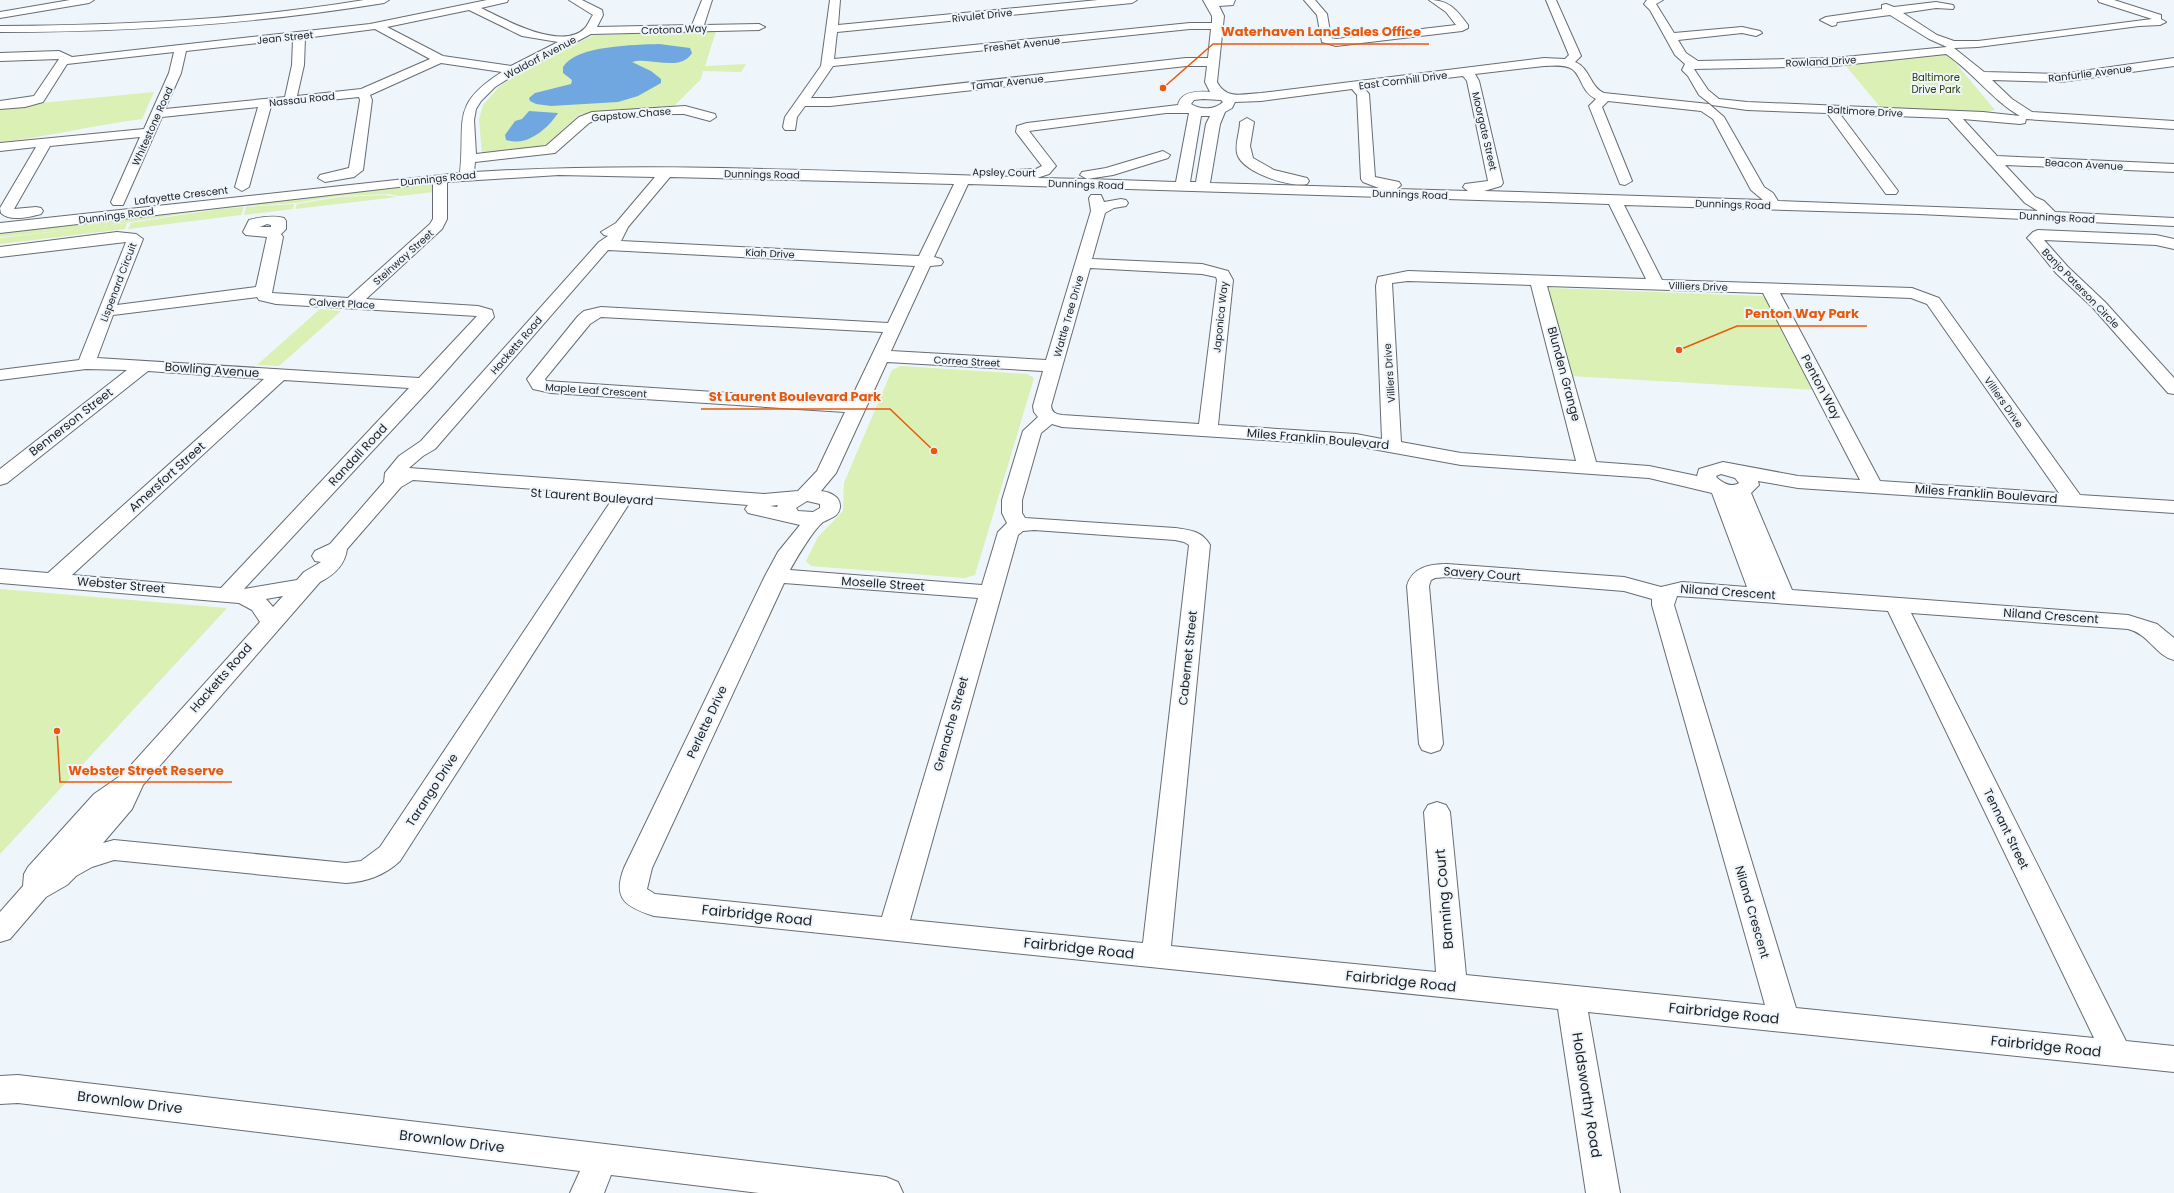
<svg xmlns="http://www.w3.org/2000/svg" width="2174" height="1193" viewBox="0 0 2174 1193" font-family="Poppins,sans-serif">
  <style>
    .green { fill: #daf0b4 }
    .water { fill: #71a7e0 }
    .lines { fill: none; stroke-linecap: round; stroke-linejoin: round }
    .minor-casing { stroke: #676d72; stroke-width: 2 }
    .highway-casing { stroke: #676d72; stroke-width: 2 }
    .minor { fill: #fff; fill-rule: evenodd }
    .highway { fill: #fff; fill-rule: evenodd }
    .labels { text-anchor: middle; stroke-width: 4; stroke-linejoin: round; paint-order: stroke }
    .far-street-label { font-size: 10px; fill: #1c1e21; stroke: #eef5fb }
    .far-park-label { font-size: 10px; fill: #2e3d06; stroke: #eef5fb }
    .street-label { font-size: 12px; fill: #1c1e21; stroke: #eef5fb }
    .near-street-label { font-size: 14px; fill: #1c1e21; stroke: #eef5fb }
    .leader { fill: none; stroke: #e8590c; stroke-width: 1.5 }
    .callout-dot { fill: #e8590c; stroke: #eef5fb; stroke-width: 1.5 }
    .callout-label { font-size: 13px; text-anchor: middle; font-weight: bold; fill: #e8590c; stroke: #eef5fb; stroke-width: 4; stroke-linejoin: round; paint-order: stroke }
  </style>
  <rect width="100%" height="100%" fill="#eef5fb"/>
  <g class="green">
    <polygon points="716,31 705,66 746,64 741,72 703,71 701,79 674,106 580,114 544,147 482,153 479,120 483,105 499,87 523,70 594,35"/>
    <polygon points="1929,55 1946,55 1953,60 1995,110 1983,112 1881,108 1846,66"/>
    <path d="M 154,92 L 142,119 C 94,125 48,137 0,142 L 0,107 Z"/>
    <polygon points="423,183 433,185 434,192 400,196 388,194 339,196 295,203 220,208 98,227 0,237 0,231"/>
    <polygon points="384,195 397,197 295,209 297,204 339,197"/>
    <polygon points="294,204 293,209 244,215 246,207"/>
    <polygon points="244,207 241,215 128,229 131,223 219,209"/>
    <polygon points="127,223 125,229 0,244 0,238"/>
    <polygon points="1550,288 1762,296 1766,299 1816,390 1571,376 1549,294"/>
    <polygon points="320,309 341,311 279,366 257,365"/>
    <polygon points="901,366 1027,374 1034,378 975,575 965,578 811,566 806,561 818,537 843,511 844,483 892,370"/>
    <polygon points="0,589 227,608 0,854"/>
  </g>
  <g class="water">
    <path d="M 659,44 L 690,48 L 692,53 C 680,73 649,56 632,62 L 651,71 L 661,79 L 661,83 L 638,96 L 618,102 L 551,106 L 536,104 L 530,101 L 529,98 L 535,93 L 571,84 L 572,80 L 563,73 L 563,67 C 576,45 636,45 659,44 Z"/>
    <path d="M 529,111 L 558,113 C 547,130 526,147 506,140 L 505,135 L 515,121 L 522,119 Z"/>
  </g>
  <g class="lines">
    <defs>
      <g id="minor">
        <path d="M 487,0 L 508,0 L 507,2 L 481,8 C 504,19 562,52 585,28 C 588,25 590,19 593,15 L 569,0 L 582,0 L 602,10 L 603,15 L 597,27 L 692,25 L 702,0 L 712,0 L 704,25 L 759,24 L 765,27 L 759,30 L 591,34 L 517,73 L 495,87 L 481,101 L 476,109 L 474,120 L 476,154 L 546,146 L 579,117 L 592,112 L 685,106 L 715,114 L 716,117 L 710,121 L 684,114 L 674,114 L 595,120 L 589,123 L 555,153 L 475,162 L 474,172 C 656,161 838,172 1020,177 L 1013,173 L 1015,170 L 1036,169 L 1042,166 L 1016,132 L 1017,126 L 1027,123 L 1178,105 C 1181,91 1198,91 1210,92 L 1205,82 L 1207,66 L 1186,66 L 830,106 L 805,106 L 797,117 L 795,130 L 785,130 L 783,127 L 785,117 L 821,66 L 830,0 L 840,0 L 838,25 L 1098,0 L 1137,0 L 1132,3 L 837,32 L 834,59 L 1190,23 L 1212,23 L 1212,16 L 1203,0 L 1235,0 L 1233,5 L 1219,6 L 1224,16 L 1217,82 C 1226,100 1243,94 1261,93 L 1544,58 L 1565,59 L 1569,55 L 1546,0 L 1556,0 L 1581,56 L 1575,62 C 1590,68 1590,87 1604,93 L 1709,104 L 1724,117 L 1764,187 L 1773,193 L 1778,201 L 2038,211 L 2025,203 L 1948,118 L 1840,114 L 1898,191 L 1896,194 L 1886,194 L 1827,113 L 1747,110 L 1712,105 L 1699,95 L 1688,76 L 1682,70 L 1685,64 L 1675,55 L 1650,10 L 1644,4 L 1647,0 L 1663,0 L 1656,4 L 1674,33 L 1742,27 L 1760,31 L 1762,33 L 1756,36 L 1742,33 L 1678,40 L 1686,53 L 1698,61 L 1834,58 L 1947,47 L 1929,39 L 1890,15 L 1837,22 L 1836,25 L 1832,26 L 1820,20 L 1826,17 L 1882,9 L 1882,5 L 1886,4 L 1894,7 L 1936,2 L 1953,5 L 1954,7 L 1953,9 L 1936,8 L 1903,13 L 1937,35 L 1954,41 L 1978,41 L 2152,19 L 2099,2 L 2098,0 L 2114,0 L 2161,15 L 2161,19 L 2166,22 L 2160,25 L 2139,26 L 1978,47 L 1954,48 L 1984,72 L 2061,74 L 2174,58 L 2174,66 L 2061,82 L 1992,80 L 2012,99 L 2032,112 L 2174,121 L 2174,129 L 2026,119 L 2025,123 L 2020,124 L 1963,119 L 1997,156 L 2174,164 L 2174,172 L 2005,165 L 2035,197 L 2044,201 L 2055,212 L 2174,218 L 2174,226 L 1919,214 L 1624,205 L 1662,280 L 1912,288 L 1939,298 L 2080,495 L 2174,501 L 2174,513 L 1798,488 L 1758,481 L 1759,485 L 1751,493 L 1792,590 L 2128,615 L 2157,624 L 2174,638 L 2174,660 C 2156,656 2149,634 2128,629 L 1911,613 L 2126,1041 L 2174,1046 L 2174,1072 L 1588,1012 L 1620,1193 L 1586,1193 L 1558,1009 L 654,916 C 626,907 612,899 624,868 L 765,576 L 778,552 L 800,525 L 748,513 L 745,509 L 748,505 L 634,496 L 400,861 C 385,875 366,882 346,883 L 114,860 L 92,867 L 76,876 L 67,885 L 46,897 L 10,939 L 0,942 L 0,912 L 23,886 L 24,874 L 28,867 L 94,794 L 123,774 L 260,622 L 252,610 L 239,603 L 0,583 L 0,569 L 48,573 L 264,379 L 148,371 L 7,483 L 0,485 L 0,469 L 127,370 L 86,369 L 0,380 L 0,370 L 79,360 L 126,242 L 0,257 L 0,247 L 117,232 L 136,234 L 143,239 L 117,305 L 256,287 L 267,237 L 246,235 L 243,232 L 249,220 C 261,217 272,215 284,218 L 286,221 L 286,229 L 281,234 L 283,237 L 272,293 L 348,298 L 430,224 L 433,219 L 433,183 L 0,233 L 0,223 L 460,173 C 466,122 449,105 502,72 L 441,63 L 370,95 L 372,100 L 363,170 L 354,177 L 325,182 L 318,178 L 320,175 L 349,168 L 360,100 L 359,97 L 271,106 L 249,187 L 242,191 L 235,187 L 258,107 L 162,117 L 123,205 L 113,205 L 111,202 L 140,137 L 50,146 L 14,209 L 36,207 L 41,208 L 43,211 L 41,214 C 30,217 10,222 1,213 L 0,208 L 36,147 L 0,151 L 0,143 L 144,129 L 169,73 L 174,52 L 67,64 L 43,102 L 25,107 L 0,109 L 0,101 L 34,96 L 59,59 L 0,61 L 0,53 L 59,51 L 72,57 L 370,24 ZM 469,10 L 522,36 L 558,42 L 511,66 L 443,56 L 387,27 ZM 375,29 L 430,59 L 361,89 L 297,96 L 304,65 L 305,38 ZM 1190,29 L 1211,29 L 1208,58 L 1186,58 L 830,98 L 811,98 L 833,66 ZM 293,39 L 292,65 L 285,97 L 165,109 L 181,73 L 186,51 ZM 1946,54 C 1973,72 1992,100 2020,116 L 1983,112 L 1747,102 L 1719,99 L 1708,90 L 1694,69 L 1834,66 ZM 1544,66 C 1553,66 1564,64 1572,69 C 1582,76 1581,92 1596,99 L 1589,106 L 1620,184 L 1625,185 L 1632,181 L 1602,107 L 1608,101 L 1701,111 L 1713,119 L 1751,190 L 1763,200 L 1484,191 L 1501,186 L 1503,183 L 1479,81 L 1475,74 ZM 1463,76 L 1467,81 L 1488,181 L 1465,184 L 1463,187 L 1468,191 L 1397,189 L 1401,185 L 1399,182 L 1375,177 L 1369,94 L 1364,88 ZM 1352,89 L 1357,95 L 1361,179 L 1363,182 L 1379,188 L 1210,183 L 1220,124 L 1225,112 L 1232,108 L 1235,102 L 1261,101 ZM 1203,99 L 1221,100 L 1223,102 C 1215,110 1200,110 1191,104 L 1194,100 ZM 1166,113 L 1189,113 L 1176,182 L 1087,179 L 1113,175 L 1168,158 L 1170,155 L 1163,151 L 1106,168 L 1082,172 L 1080,175 L 1087,179 L 1037,178 L 1049,174 L 1056,166 L 1029,131 ZM 1201,116 L 1210,116 L 1206,124 L 1196,182 L 1190,182 ZM 559,175 L 655,177 L 616,223 L 601,232 L 604,235 L 608,236 L 599,242 L 421,441 L 399,456 L 385,473 L 384,482 L 330,544 L 315,551 L 312,556 L 315,561 L 321,562 L 304,572 L 297,580 L 244,589 L 431,388 L 494,317 L 492,310 L 478,306 L 366,299 L 442,229 L 447,219 L 447,182 ZM 670,177 L 954,184 L 919,256 L 621,241 L 628,227 ZM 968,184 L 1609,204 L 1646,279 L 1408,271 L 1378,277 L 1376,286 L 1382,439 L 1356,434 L 1218,425 L 1233,280 L 1228,271 L 1202,264 L 1092,259 L 1105,213 L 1114,208 L 1126,206 L 1128,203 L 1126,200 L 1121,199 L 1104,202 L 1101,195 L 1091,195 L 1089,198 L 1091,211 L 1046,360 L 891,351 L 930,266 L 941,265 L 943,262 L 941,259 L 934,257 ZM 267,224 L 271,225 L 271,227 L 260,227 ZM 608,250 L 915,266 L 888,323 L 601,307 L 584,311 L 578,316 L 527,379 L 533,389 L 551,393 L 845,412 L 817,471 L 798,491 L 764,494 L 409,468 L 423,456 L 435,449 ZM 1090,268 L 1202,274 L 1216,277 L 1217,280 L 1199,424 L 1062,415 C 1056,414 1052,413 1051,406 ZM 1408,281 L 1531,285 L 1576,461 L 1461,453 L 1401,442 L 1392,283 ZM 1547,286 L 1763,293 L 1860,480 L 1798,476 L 1723,462 L 1699,469 L 1697,476 L 1649,466 L 1596,462 ZM 1780,293 L 1911,298 L 1927,304 L 2059,493 L 1880,481 ZM 257,297 L 259,300 L 276,304 L 477,316 L 419,378 L 97,358 L 113,315 ZM 601,317 L 883,332 L 850,401 L 546,381 L 545,379 L 590,324 ZM 887,362 L 1043,371 L 1033,406 L 1034,412 L 1038,417 L 1023,431 L 1002,500 L 1002,513 L 1007,523 L 998,532 L 982,585 L 790,570 C 796,559 813,530 823,522 C 830,518 839,517 840,507 C 841,496 829,492 821,491 L 836,473 ZM 284,380 L 409,388 L 221,588 L 72,575 ZM 1052,424 L 1062,427 L 1356,446 L 1461,465 L 1649,478 L 1712,493 L 1747,587 L 1682,582 L 1661,587 L 1624,577 L 1447,564 C 1430,564 1412,567 1407,586 L 1419,744 L 1422,750 L 1431,753 L 1440,750 L 1443,744 L 1429,586 L 1431,580 L 1435,578 L 1447,577 L 1624,591 L 1652,599 L 1652,605 L 1765,1005 L 1466,975 L 1450,812 L 1446,805 L 1437,802 L 1428,805 L 1424,812 L 1436,972 L 1171,946 L 1210,545 C 1202,531 1190,530 1175,528 L 1025,518 L 1022,513 L 1022,500 L 1041,433 ZM 1721,474 L 1735,478 L 1739,483 C 1731,488 1723,483 1717,478 L 1716,476 ZM 413,480 L 615,495 L 380,847 L 361,861 L 346,863 L 114,840 L 103,843 L 132,809 L 143,785 L 320,582 C 334,575 345,565 347,549 L 401,487 ZM 807,501 L 820,504 L 820,508 L 813,512 L 798,511 L 796,508 ZM 778,505 L 777,507 L 770,506 ZM 1034,530 L 1175,540 L 1184,542 L 1189,545 L 1143,943 L 910,920 L 1018,535 L 1023,531 ZM 784,583 L 978,598 L 882,917 L 655,894 L 647,889 L 652,868 ZM 283,596 L 273,607 L 266,599 ZM 1677,596 L 1888,611 L 2094,1038 L 1796,1008 L 1674,605 Z"/>
        <path d="M 1304,0 L 1315,0 L 1327,14 L 1331,38 L 1336,39 L 1456,25 L 1446,12 L 1429,0 C 1449,0 1456,9 1468,25 L 1468,28 L 1462,31 L 1336,46 L 1322,42 L 1317,15 Z"/>
        <path d="M 1247,118 L 1254,122 L 1250,146 L 1253,158 L 1274,170 L 1307,178 L 1309,181 L 1307,184 C 1290,188 1241,172 1237,153 C 1235,143 1240,132 1240,122 Z"/>
        <polygon points="2038,230 2156,235 2174,239 2174,249 2156,245 2044,240 2068,267 2105,302 2174,378 2174,394 2168,393 2093,308 2056,273 2030,241 2027,238 2033,232"/>
        <polygon points="18,1075 886,1177 898,1182 903,1193 759,1193 611,1175 604,1193 570,1193 580,1171 18,1103 0,1104 0,1076"/>
      </g>
      <g id="highway">
        <polygon points="70,0 94,0 89,3 0,18 0,12"/>
        <path d="M 364,0 L 389,0 L 384,3 C 257,24 129,32 0,32 L 0,26 C 122,25 244,20 364,0 Z"/>
      </g>
    </defs>
    <use href="#minor" class="minor-casing"/>
    <use href="#highway" class="highway-casing"/>
    <use href="#minor" class="minor"/>
    <use href="#highway" class="highway"/>
  </g>
  <g class="labels">
    <g class="far-street-label">
      <text transform="translate(982 15) rotate(-6)" y="4">Rivulet Drive</text>
      <text transform="translate(674 29) rotate(-2)" y="4">Crotona Way</text>
      <text transform="translate(285 37) rotate(-6)" y="4">Jean Street</text>
      <text transform="translate(1022 44) rotate(-6)" y="4">Freshet Avenue</text>
      <text transform="translate(540 57) rotate(-28)" y="4">Waldorf Avenue</text>
      <text transform="translate(1821 61) rotate(-3)" y="4">Rowland Drive</text>
      <text transform="translate(2090 73) rotate(-7)" y="4">Ranfurlie Avenue</text>
      <text transform="translate(1403 80) rotate(-7)" y="4">East Cornhill Drive</text>
      <text transform="translate(1007 82) rotate(-6)" y="4">Tamar Avenue</text>
      <text transform="translate(302 99) rotate(-6)" y="4">Nassau Road</text>
      <text transform="translate(1865 111) rotate(3)" y="4">Baltimore Drive</text>
      <text transform="translate(631 114) rotate(-5)" y="4">Gapstow Chase</text>
      <text transform="translate(152 126) rotate(-66)" y="4">Whitestone Road</text>
      <text transform="translate(1485 131) rotate(77)" y="4">Moorgate Street</text>
      <text transform="translate(2084 164) rotate(3)" y="4">Beacon Avenue</text>
      <text transform="translate(1004 172) rotate(1)" y="4">Apsley Court</text>
      <text transform="translate(762 174) rotate(1)" y="4">Dunnings Road</text>
      <text transform="translate(438 178) rotate(-6)" y="4">Dunnings Road</text>
      <text transform="translate(1086 184) rotate(2)" y="4">Dunnings Road</text>
      <text transform="translate(1410 194) rotate(2)" y="4">Dunnings Road</text>
      <text transform="translate(181 195) rotate(-7)" y="4">Lafayette Crescent</text>
      <text transform="translate(1733 204) rotate(2)" y="4">Dunnings Road</text>
      <text transform="translate(116 215) rotate(-7)" y="4">Dunnings Road</text>
      <text transform="translate(2057 217) rotate(3)" y="4">Dunnings Road</text>
      <text transform="translate(770 253) rotate(3)" y="4">Kiah Drive</text>
      <text transform="translate(403 257) rotate(-42)" y="4">Steinway Street</text>
      <text transform="translate(118 282) rotate(-69)" y="4">Lispenard Circuit</text>
      <text transform="translate(1698 286) rotate(2)" y="4">Villiers Drive</text>
      <text transform="translate(2081 288) rotate(46)" y="4">Banjo Paterson Circle</text>
      <text transform="translate(342 303) rotate(3)" y="4">Calvert Place</text>
      <text transform="translate(1068 316) rotate(-74)" y="4">Wattle Tree Drive</text>
      <text transform="translate(1220 317) rotate(-84)" y="4">Japonica Way</text>
      <text transform="translate(516 345) rotate(-49)" y="4">Hacketts Road</text>
      <text transform="translate(967 361) rotate(3)" y="4">Correa Street</text>
      <text transform="translate(1389 373) rotate(-94)" y="4">Villiers Drive</text>
      <text transform="translate(596 390) rotate(4)" y="4">Maple Leaf Crescent</text>
      <text transform="translate(2004 402) rotate(55)" y="4">Villiers Drive</text>
    </g>
    <g class="far-park-label">
      <text x="1936" y="81">Baltimore<tspan x="1936" dy="12">Drive Park</tspan></text>
    </g>
    <g class="street-label">
      <text transform="translate(212 370) rotate(4)" y="4">Bowling Avenue</text>
      <text transform="translate(1564 374) rotate(75)" y="4">Blunden Grange</text>
      <text transform="translate(1821 387) rotate(62)" y="4">Penton Way</text>
      <text transform="translate(71 422) rotate(-38)" y="4">Bennerson Street</text>
      <text transform="translate(1318 439) rotate(5)" y="4">Miles Franklin Boulevard</text>
      <text transform="translate(358 455) rotate(-47)" y="4">Randall Road</text>
      <text transform="translate(167 477) rotate(-42)" y="4">Amersfort Street</text>
      <text transform="translate(1986 494) rotate(4)" y="4">Miles Franklin Boulevard</text>
      <text transform="translate(592 497) rotate(4)" y="4">St Laurent Boulevard</text>
      <text transform="translate(1482 574) rotate(4)" y="4">Savery Court</text>
      <text transform="translate(883 584) rotate(4)" y="4">Moselle Street</text>
      <text transform="translate(121 585) rotate(5)" y="4">Webster Street</text>
      <text transform="translate(1728 592) rotate(4)" y="4">Niland Crescent</text>
      <text transform="translate(2051 616) rotate(4)" y="4">Niland Crescent</text>
      <text transform="translate(1188 658) rotate(-84)" y="4">Cabernet Street</text>
      <text transform="translate(221 678) rotate(-49)" y="4">Hacketts Road</text>
      <text transform="translate(707 722) rotate(-65)" y="4">Perlette Drive</text>
      <text transform="translate(951 724) rotate(-74)" y="4">Grenache Street</text>
      <text transform="translate(432 790) rotate(-57)" y="4">Tarango Drive</text>
      <text transform="translate(2006 829) rotate(64)" y="4">Tennant Street</text>
      <text transform="translate(1752 912) rotate(74)" y="4">Niland Crescent</text>
    </g>
    <g class="near-street-label">
      <text transform="translate(1444 899) rotate(-95)" y="5">Banning Court</text>
      <text transform="translate(757 915) rotate(6)" y="5">Fairbridge Road</text>
      <text transform="translate(1079 948) rotate(6)" y="5">Fairbridge Road</text>
      <text transform="translate(1401 981) rotate(6)" y="5">Fairbridge Road</text>
      <text transform="translate(1724 1013) rotate(6)" y="5">Fairbridge Road</text>
      <text transform="translate(2046 1046) rotate(6)" y="5">Fairbridge Road</text>
      <text transform="translate(1587 1095) rotate(81)" y="5">Holdsworthy Road</text>
      <text transform="translate(130 1102) rotate(7)" y="5">Brownlow Drive</text>
      <text transform="translate(452 1141) rotate(7)" y="5">Brownlow Drive</text>
    </g>
  </g>
  <path class="leader" d="M1163 88L1213 44H1429M1679 350L1737 326H1867M934 451L890 409H701M57 731L60 782H232"/>
  <g class="callout-dot">
    <circle cx="1163" cy="88" r="4"/>
    <circle cx="1679" cy="350" r="4"/>
    <circle cx="934" cy="451" r="4"/>
    <circle cx="57" cy="731" r="4"/>
  </g>
  <g class="callout-label">
    <text x="1321" y="36">Waterhaven Land Sales Office</text>
    <text x="1802" y="318">Penton Way Park</text>
    <text x="795" y="401">St Laurent Boulevard Park</text>
    <text x="146" y="775">Webster Street Reserve</text>
  </g>
</svg>
